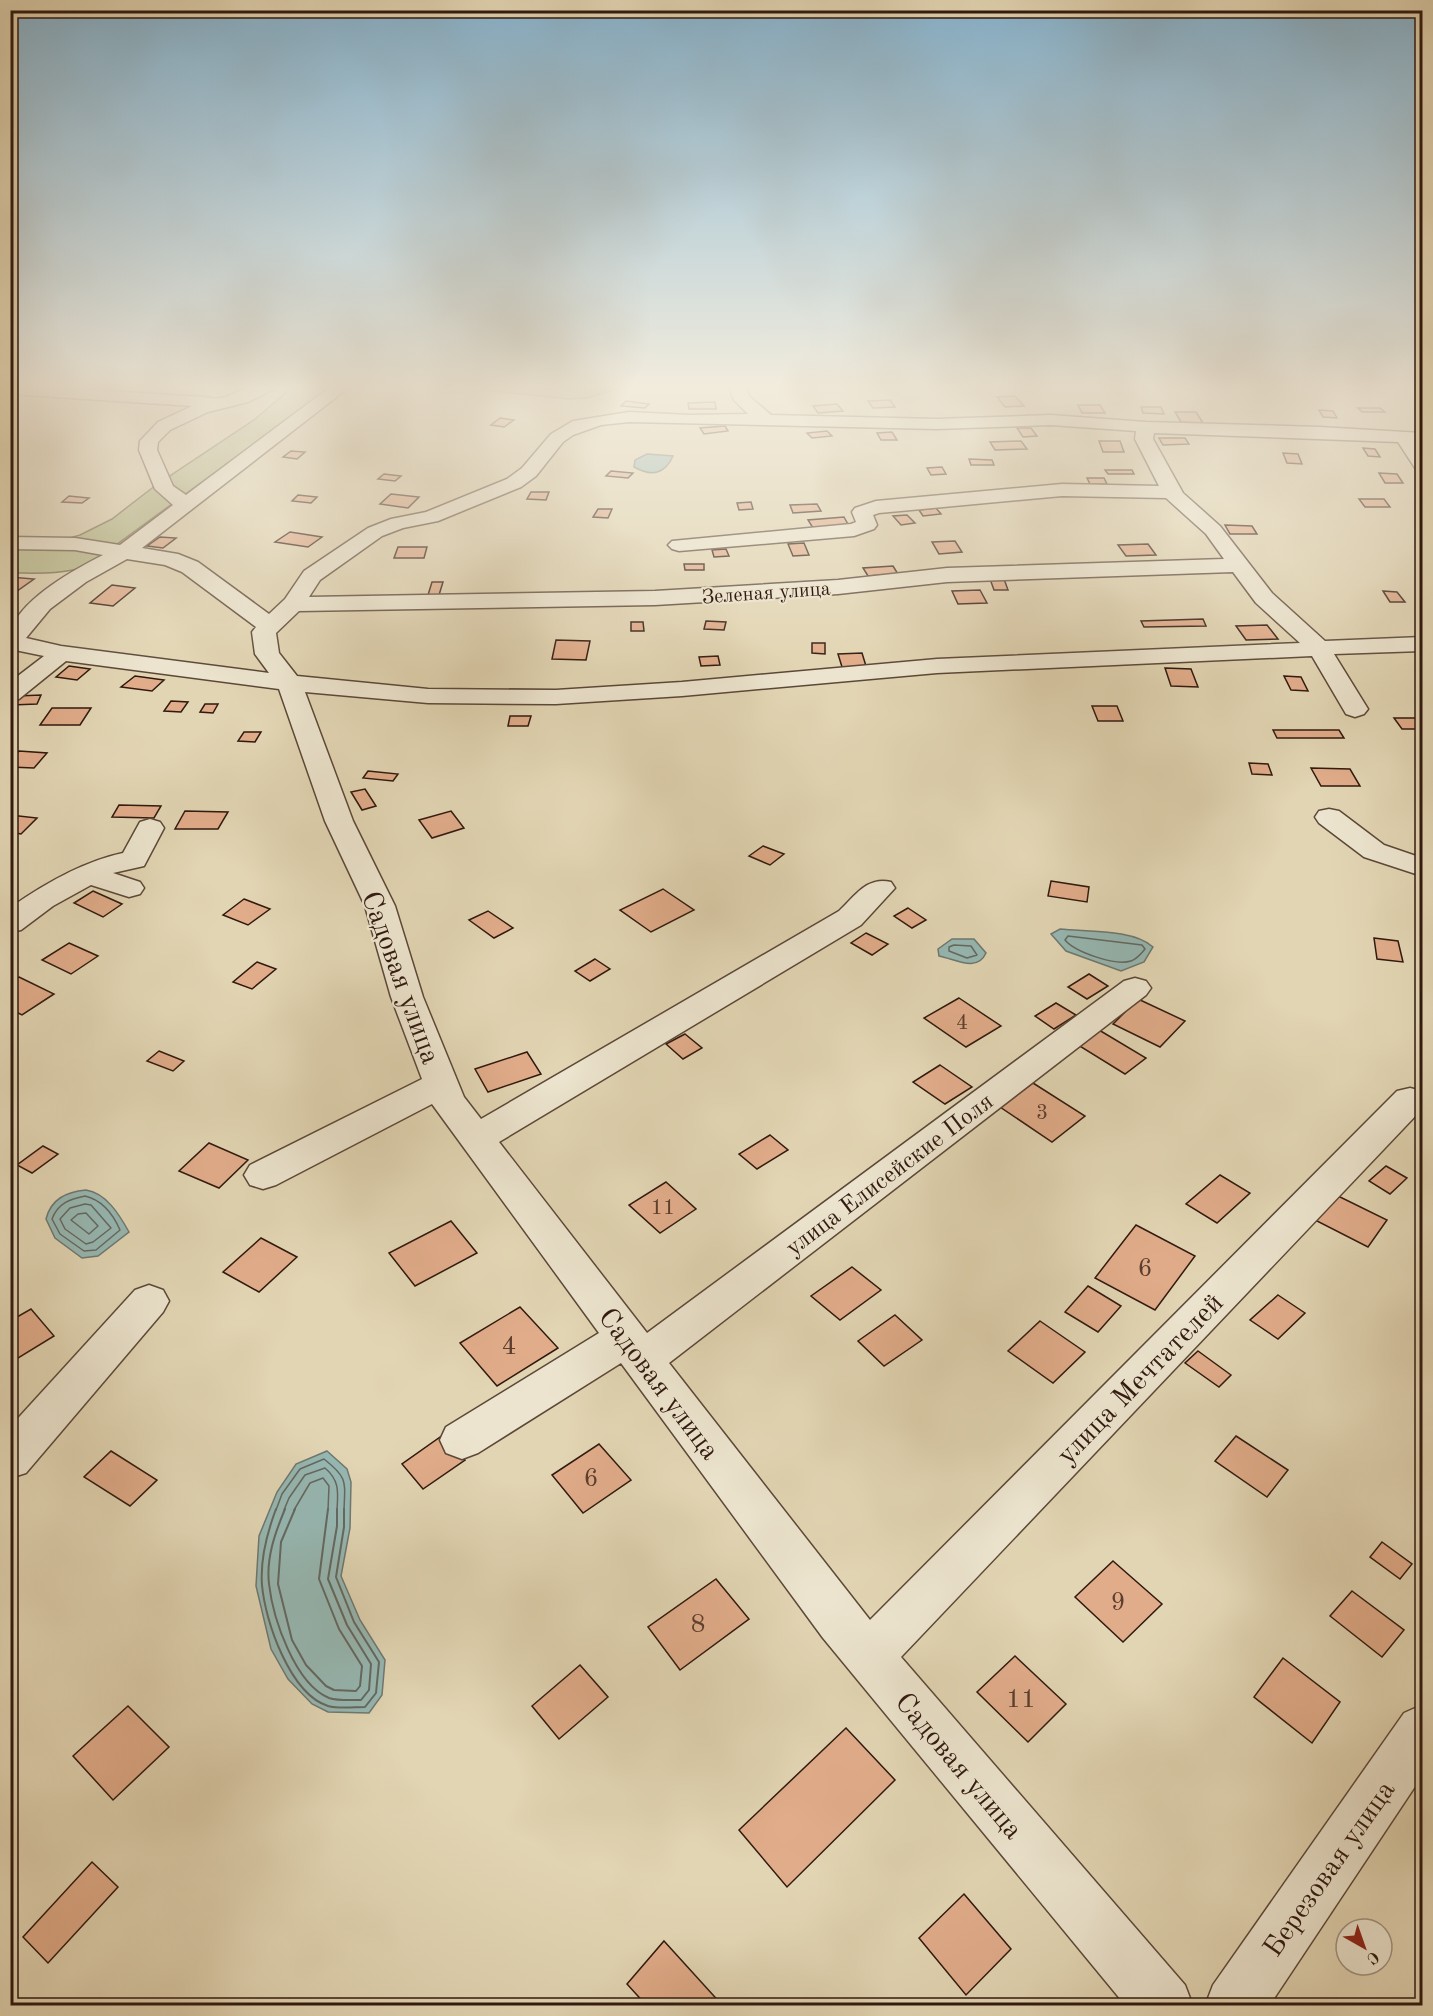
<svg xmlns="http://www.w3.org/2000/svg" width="1433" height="2016" viewBox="0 0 1433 2016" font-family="'Old Standard TT',serif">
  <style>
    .green { fill: #b7bc8a; stroke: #746a4c; stroke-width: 1.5 }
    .water { fill: #96b8b3; stroke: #6d7871; stroke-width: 1.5 }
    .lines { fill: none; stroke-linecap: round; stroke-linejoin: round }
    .shore-far1 { stroke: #636861; stroke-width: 1.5 }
    .shore { stroke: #636861; stroke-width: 2 }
    .building { fill: #e1ac8a; stroke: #30190f; stroke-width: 1.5 }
    .minor-casing { stroke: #5c4838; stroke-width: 3 }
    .minor { fill: #ece4ce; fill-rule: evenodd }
    .labels { text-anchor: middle; stroke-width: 4.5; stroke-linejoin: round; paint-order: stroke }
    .far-street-label { font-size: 20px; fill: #30190f; stroke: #ece4ce }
    .number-label { font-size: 21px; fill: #5c3e2e }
    .street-label { font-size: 24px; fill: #30190f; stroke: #ece4ce }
    .near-number-label { font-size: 26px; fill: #5c3e2e }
    .near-street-label { font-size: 28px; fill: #30190f; stroke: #ece4ce }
  </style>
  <rect width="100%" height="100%" fill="#e2d5b3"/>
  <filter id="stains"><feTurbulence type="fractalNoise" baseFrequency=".00333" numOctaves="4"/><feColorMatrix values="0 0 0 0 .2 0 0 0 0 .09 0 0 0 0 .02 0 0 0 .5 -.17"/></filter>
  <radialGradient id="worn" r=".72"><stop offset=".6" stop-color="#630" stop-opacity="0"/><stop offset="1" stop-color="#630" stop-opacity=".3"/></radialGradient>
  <g class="green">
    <path d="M 295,385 L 335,385 L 87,566 C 61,575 37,573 11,573 L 10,549 L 35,548 L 80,535 L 112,519 L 156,485 L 254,420 Z"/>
    <polygon points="484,385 630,385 587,398 568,399 485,390 481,386"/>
  </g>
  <g class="water">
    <path d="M 647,454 L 673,456 C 665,474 652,477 634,467 L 635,460 Z"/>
    <path d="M 1060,929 C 1087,932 1133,929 1153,947 L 1144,962 L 1121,971 L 1066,951 L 1051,934 Z"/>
    <path d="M 952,939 L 974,939 L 986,953 C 977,973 955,959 939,956 L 938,949 Z"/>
    <path d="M 86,1190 C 106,1193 119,1214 129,1232 L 98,1256 L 82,1258 L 55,1238 L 46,1219 C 51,1199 66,1192 86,1190 Z"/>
    <polygon points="327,1451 347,1469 351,1482 350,1528 341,1576 360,1620 385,1660 382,1695 369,1713 328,1712 312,1704 288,1679 271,1649 256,1586 259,1536 277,1492 296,1464"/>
  </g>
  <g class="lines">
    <g class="shore-far1">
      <path d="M 1068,936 L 1142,945 L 1145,949 C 1141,954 1137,959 1131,961 C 1115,966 1075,952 1065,940 Z"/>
      <polygon points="954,945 971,946 977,955 967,958 949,951 949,947"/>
      <path d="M 85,1196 C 102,1200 113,1214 120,1230 L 96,1250 L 84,1251 L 60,1234 L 52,1219 C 58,1203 70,1199 85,1196 Z"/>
      <polygon points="85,1204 91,1205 111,1228 93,1242 86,1244 65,1229 60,1219 70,1208"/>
      <polygon points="86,1213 98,1226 89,1234 71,1220 78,1214"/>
      <path d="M 276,1510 L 282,1494 L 300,1469 L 324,1459 C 348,1478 345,1481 344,1510"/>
      <path d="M 284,1510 L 289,1498 L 305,1475 L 325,1468 C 340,1481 338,1492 337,1510"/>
      <polyline points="294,1510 310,1483 323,1478 329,1486 328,1510"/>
    </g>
    <g class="shore">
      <path d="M 276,1509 C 267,1533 260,1559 262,1585 C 265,1621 290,1694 328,1706 C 339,1709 354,1707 365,1707 L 376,1693 L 379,1662 L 354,1622 L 336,1577 L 344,1527 L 344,1509"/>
      <path d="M 285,1509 C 275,1533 266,1558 269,1584 C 273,1619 295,1684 329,1698 C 338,1701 351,1700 361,1700 L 369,1690 L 371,1664 L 347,1625 L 328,1579 L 337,1526 L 337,1509"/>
      <polyline points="295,1509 281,1542 278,1584 292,1640 306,1665 326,1686 334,1690 356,1691 360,1686 362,1666 339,1629 319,1579 328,1509"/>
    </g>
  </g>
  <g class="building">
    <polygon points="1015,396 1024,406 1005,407 997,397"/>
    <polygon points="890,400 895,407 873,408 868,401"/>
    <polygon points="626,401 649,404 645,408 621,406"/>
    <polygon points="715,402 716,409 689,409 688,403"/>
    <polygon points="837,404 843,411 818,413 813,406"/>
    <polygon points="1078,405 1100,405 1105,413 1082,413"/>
    <polygon points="1141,407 1161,407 1164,414 1143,413"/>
    <polygon points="1358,408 1380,408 1385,412 1362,412"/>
    <polygon points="1319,410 1333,411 1337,418 1323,417"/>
    <polygon points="1175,412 1196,412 1203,423 1181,422"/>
    <polygon points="500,418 514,420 504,427 491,425"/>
    <polygon points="725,426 728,431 704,434 700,428"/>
    <polygon points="1017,428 1031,428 1037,436 1023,437"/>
    <polygon points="827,431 832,436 812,438 807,433"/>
    <polygon points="892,432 897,440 881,440 877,433"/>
    <polygon points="1159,438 1185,438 1189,444 1163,445"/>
    <polygon points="1021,441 1027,449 995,450 990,442"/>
    <polygon points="1099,441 1120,441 1124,452 1103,452"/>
    <polygon points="1363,448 1375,449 1380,457 1368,456"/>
    <polygon points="291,451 305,452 297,459 283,457"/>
    <polygon points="1283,453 1298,454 1302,464 1287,463"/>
    <polygon points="969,459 992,460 994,465 971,465"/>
    <polygon points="942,467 946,474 931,475 927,468"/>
    <polygon points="1105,470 1132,470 1134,474 1108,474"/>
    <polygon points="611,471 633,473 628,478 606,476"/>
    <polygon points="1379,473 1397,474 1403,483 1385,483"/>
    <polygon points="384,474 401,476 395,481 378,479"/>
    <polygon points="1087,478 1104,478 1107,484 1090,484"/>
    <polygon points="531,492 549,492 546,500 527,499"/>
    <polygon points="391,494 419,497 408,508 380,504"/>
    <polygon points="298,495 317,497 311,503 292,501"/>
    <polygon points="69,496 89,498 82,503 62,502"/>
    <polygon points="1359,499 1384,499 1390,507 1365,507"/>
    <polygon points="751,502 753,509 739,510 737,503"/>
    <polygon points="817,504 821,511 793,513 790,505"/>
    <polygon points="936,508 941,514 923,516 919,510"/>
    <polygon points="598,509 612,509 608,518 593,517"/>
    <polygon points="907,515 915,523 901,525 893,516"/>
    <polygon points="844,517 849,526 813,528 808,520"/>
    <polygon points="1225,525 1252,526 1257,534 1230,534"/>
    <polygon points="290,532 322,537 308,547 275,542"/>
    <polygon points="160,537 176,538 163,548 147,546"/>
    <polygon points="955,541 962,552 939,554 932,542"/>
    <polygon points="804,543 809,555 793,556 788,544"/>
    <polygon points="1148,544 1156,555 1126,556 1118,545"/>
    <polygon points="398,547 427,547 424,558 394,558"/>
    <polygon points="726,549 729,556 714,557 712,550"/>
    <polygon points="684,564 704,564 704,570 685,570"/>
    <polygon points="893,566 898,574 868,576 863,568"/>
    <polygon points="10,577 34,579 10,596"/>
    <polygon points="990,579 1004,579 1008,590 994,590"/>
    <polygon points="432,582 443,582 439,595 428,595"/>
    <polygon points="112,585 135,588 113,606 90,603"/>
    <polygon points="980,590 987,603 958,604 952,591"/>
    <polygon points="1383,591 1397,592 1405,602 1390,602"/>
    <polygon points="1203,619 1206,626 1144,627 1141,621"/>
    <polygon points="706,621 726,622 724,630 704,629"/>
    <polygon points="631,622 643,622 644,631 631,631"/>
    <polygon points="1267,625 1278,639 1246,640 1236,626"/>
    <polygon points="556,640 590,641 586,660 552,659"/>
    <polygon points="812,643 825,643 825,654 812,653"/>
    <polygon points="862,653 866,666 842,667 838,654"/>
    <polygon points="718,656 720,665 701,666 699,657"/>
    <polygon points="69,666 90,669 77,680 56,677"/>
    <polygon points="1165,668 1191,669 1198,687 1171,686"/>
    <polygon points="135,676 164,680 152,691 121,687"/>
    <polygon points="1284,676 1301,677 1308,691 1291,690"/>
    <polygon points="41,695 37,704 12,705 17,696"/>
    <polygon points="171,701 188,702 181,712 164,711"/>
    <polygon points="205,704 218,704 213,713 200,712"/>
    <polygon points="1092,706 1117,706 1123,721 1098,721"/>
    <polygon points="52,708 91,708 80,725 40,725"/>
    <polygon points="510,716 531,716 528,726 508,726"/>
    <polygon points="1394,718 1422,718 1422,729 1402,729"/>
    <polygon points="1273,730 1339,730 1344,738 1277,738"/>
    <polygon points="244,732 261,732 255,742 238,741"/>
    <polygon points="19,751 47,753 34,768 10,767 10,761"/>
    <polygon points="1249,763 1268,764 1272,775 1252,774"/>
    <polygon points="1311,768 1350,769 1360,786 1321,786"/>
    <polygon points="368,771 398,774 393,781 363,778"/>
    <polygon points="365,789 376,806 362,810 351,792"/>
    <polygon points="119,805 161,806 154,818 112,817"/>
    <polygon points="185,811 228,812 218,829 175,829"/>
    <polygon points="451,811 464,828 432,838 419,820"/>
    <polygon points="10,815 37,818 21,834 10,832"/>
    <polygon points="763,846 784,854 770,865 749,856"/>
    <polygon points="1051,881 1089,887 1087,902 1048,896"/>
    <polygon points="663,889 694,910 651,932 620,910"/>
    <polygon points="93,891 122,904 103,917 74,903"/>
    <polygon points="244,899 270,909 248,925 223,915"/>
    <polygon points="908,908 926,920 912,928 894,916"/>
    <polygon points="488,911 513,928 494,938 469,920"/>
    <polygon points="866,933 888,944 872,955 851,943"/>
    <polygon points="1374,938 1398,941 1403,962 1377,959"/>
    <polygon points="69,943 98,956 71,974 42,960"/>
    <polygon points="595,959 610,969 590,981 575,971"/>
    <polygon points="257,962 276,969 252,989 233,982"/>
    <polygon points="1089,974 1108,986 1087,999 1068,987"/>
    <polygon points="19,977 54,994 22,1015 10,1009 10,983"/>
    <polygon points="959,998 1001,1026 966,1047 924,1018"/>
    <polygon points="1138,999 1185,1021 1160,1047 1113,1024"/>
    <polygon points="1056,1003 1076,1015 1054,1029 1035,1016"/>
    <polygon points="1099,1030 1146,1058 1125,1074 1078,1045"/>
    <polygon points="685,1034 702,1048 683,1059 666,1044"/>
    <polygon points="159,1051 184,1061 173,1071 147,1061"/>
    <polygon points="527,1052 541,1074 488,1092 475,1069"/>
    <polygon points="940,1065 972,1087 945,1104 913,1082"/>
    <polygon points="1033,1083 1085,1116 1052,1142 1000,1107"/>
    <polygon points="770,1135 788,1150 757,1169 739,1154"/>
    <polygon points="209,1143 248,1160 219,1188 179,1171"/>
    <polygon points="43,1146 58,1154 32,1173 17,1165"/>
    <polygon points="1386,1166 1407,1178 1390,1194 1369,1181"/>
    <polygon points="1220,1175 1250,1193 1217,1223 1186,1204"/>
    <polygon points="666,1182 696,1209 660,1233 629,1205"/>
    <polygon points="1334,1194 1387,1220 1368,1247 1315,1220"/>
    <polygon points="451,1221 477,1253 415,1286 389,1253"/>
    <polygon points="1136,1225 1195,1256 1155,1310 1095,1278"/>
    <polygon points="261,1238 297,1257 259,1292 223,1272"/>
    <polygon points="852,1267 881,1290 840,1320 811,1296"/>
    <polygon points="1088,1286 1121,1306 1098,1332 1065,1312"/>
    <polygon points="1278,1295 1305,1313 1278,1339 1250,1320"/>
    <polygon points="520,1307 558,1348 497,1386 460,1343"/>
    <polygon points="31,1309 54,1336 10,1363 10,1321"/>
    <polygon points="895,1315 922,1340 884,1366 858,1341"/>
    <polygon points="1040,1321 1085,1352 1053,1383 1008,1351"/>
    <polygon points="1198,1351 1231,1375 1219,1387 1185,1363"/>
    <polygon points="443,1435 465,1460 423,1489 402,1464"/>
    <polygon points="1236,1436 1288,1470 1267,1497 1215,1461"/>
    <polygon points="599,1444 631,1480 583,1513 552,1475"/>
    <polygon points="111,1451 157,1480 130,1506 84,1477"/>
    <polygon points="1382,1542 1412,1564 1400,1579 1370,1557"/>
    <polygon points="1113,1561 1162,1604 1123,1642 1075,1597"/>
    <polygon points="716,1579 749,1619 680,1670 648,1627"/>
    <polygon points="1352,1591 1404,1630 1382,1657 1330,1616"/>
    <polygon points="1015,1656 1066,1704 1028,1742 977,1692"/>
    <polygon points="1283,1658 1340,1702 1312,1743 1254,1697"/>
    <polygon points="580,1665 608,1697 559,1739 532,1706"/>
    <polygon points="128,1706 169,1747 113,1800 73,1756"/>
    <polygon points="846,1728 895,1780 787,1887 739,1830"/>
    <polygon points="92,1862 118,1887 48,1963 23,1937"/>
    <polygon points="964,1894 1011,1949 966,1995 919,1938"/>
    <polygon points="664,1941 723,2006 647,2006 627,1984"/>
  </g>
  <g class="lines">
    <defs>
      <g id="minor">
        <path d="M 10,385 L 205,397 C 229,403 237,388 257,385 C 264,384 271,385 277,385 L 275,389 L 248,402 L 208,412 L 170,430 L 158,442 L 157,450 L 173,486 L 186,495 L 333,385 L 352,385 L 142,548 L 178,554 L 198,562 L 269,614 L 285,599 L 304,571 L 368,528 L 391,519 L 426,512 L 507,479 L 522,468 L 551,434 L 573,421 L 629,412 L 689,415 L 748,414 L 734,400 L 728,385 L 744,385 L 750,397 L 771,415 L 936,419 L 1051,415 L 1146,422 L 1320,427 L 1422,433 L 1422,443 L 1417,443 L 1422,451 L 1422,470 L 1415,468 L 1398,442 L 1154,433 L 1153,439 L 1183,493 L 1220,526 L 1272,593 L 1325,641 L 1422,637 L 1422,651 L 1334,654 L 1368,709 L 1364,714 L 1355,717 L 1346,714 L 1312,656 L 937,673 L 682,696 L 556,704 L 428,703 L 305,692 L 353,821 L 395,906 L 423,997 L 464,1097 L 481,1119 L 839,911 C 855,896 867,876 891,882 L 895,888 L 861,925 L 499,1142 L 647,1333 L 1124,981 L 1135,978 L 1146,981 L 1151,988 L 1146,995 L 669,1363 L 870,1620 L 1397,1091 L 1410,1088 L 1422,1091 L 1422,1109 L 901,1657 L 1185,1985 L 1193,2006 L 1126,2006 L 823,1638 L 621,1363 L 478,1453 L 462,1459 L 446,1453 L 440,1440 L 446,1427 L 599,1333 L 432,1104 L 276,1185 L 263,1189 L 250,1185 L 244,1175 L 250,1165 L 422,1079 L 391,997 L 365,906 L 325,821 L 279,689 L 66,661 L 19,699 L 10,701 L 10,682 L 44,656 L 10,649 C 10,643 9,632 12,626 C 28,595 72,571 103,555 L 75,550 L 10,549 L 10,537 L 75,538 L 120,545 L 173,505 L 155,489 L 139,450 L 140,441 L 158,422 L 192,406 L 10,394 ZM 629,422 L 936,429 L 1051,425 L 1136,431 L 1135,439 L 1159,486 L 1062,484 L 876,501 L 855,508 L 852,512 L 856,522 L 851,524 L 672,541 L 668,545 L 672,549 L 679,551 L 854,536 L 874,529 L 877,525 L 873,515 L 879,513 L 1062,496 L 1166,498 L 1206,534 L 1224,559 L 947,568 L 838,580 L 655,591 L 309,597 L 320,580 L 382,536 L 403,528 L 438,521 L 521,487 L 536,476 L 563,442 L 573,435 L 601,425 ZM 127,559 L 165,565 L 182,572 L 256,627 L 252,632 L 255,654 L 269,673 L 61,646 L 26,638 L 50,609 L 86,582 ZM 1233,572 L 1256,603 L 1300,643 L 937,659 L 682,682 L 556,690 L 428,689 L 297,676 L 279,653 L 276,633 L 299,611 L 655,605 L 838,594 L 947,582 Z"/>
        <polygon points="1329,809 1339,811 1384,845 1422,858 1422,876 1364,857 1319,823 1315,817 1319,811"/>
        <path d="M 150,819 L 160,822 L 164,828 L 144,866 L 113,873 L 140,882 L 144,888 L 140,894 L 129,897 L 91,885 L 53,906 L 21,930 L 10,932 L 10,908 C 44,884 82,862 123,853 L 140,822 Z"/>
        <polygon points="149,1285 163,1290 169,1301 163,1312 26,1473 10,1478 10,1427 135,1290"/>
        <polygon points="1422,1705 1422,1776 1269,2006 1205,2006 1213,1985 1404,1713"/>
      </g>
    </defs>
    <use href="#minor" class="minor-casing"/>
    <use href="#minor" class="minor"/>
  </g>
  <linearGradient id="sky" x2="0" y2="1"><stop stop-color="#87b6d3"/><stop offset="0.58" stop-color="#f2ecdd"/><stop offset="1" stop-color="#f2ecdd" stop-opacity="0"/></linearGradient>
  <rect width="1433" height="667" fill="url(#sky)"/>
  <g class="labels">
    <g class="far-street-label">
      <text transform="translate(766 592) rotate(-4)" y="7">Зеленая улица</text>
    </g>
    <g class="number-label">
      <text x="962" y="1029">4</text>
      <text x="1042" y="1119">3</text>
      <text x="663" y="1214">11</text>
    </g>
    <g class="street-label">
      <text transform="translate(889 1174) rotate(-37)" y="8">улица Елисейские Поля</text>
    </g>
    <g class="near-number-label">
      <text x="1145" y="1276">6</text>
      <text x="509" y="1354">4</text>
      <text x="591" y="1486">6</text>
      <text x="1118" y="1610">9</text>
      <text x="698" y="1632">8</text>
      <text x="1021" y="1707">11</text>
    </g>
    <g class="near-street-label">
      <text transform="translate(402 977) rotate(70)" y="10">Садовая улица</text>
      <text transform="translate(1139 1378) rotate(-46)" y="10">улица Мечтателей</text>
      <text transform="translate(660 1383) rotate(53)" y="10">Садовая улица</text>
      <text transform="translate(960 1765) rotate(50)" y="10">Садовая улица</text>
      <text transform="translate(1328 1868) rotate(-55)" y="10">Березовая улица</text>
    </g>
  </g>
  <rect width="1433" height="2016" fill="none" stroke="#e2d5b3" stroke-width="36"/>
  <rect x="12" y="12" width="1409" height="1992" fill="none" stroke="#30190f" stroke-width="3"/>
  <rect x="18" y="18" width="1397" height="1980" fill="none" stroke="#30190f" stroke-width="1.5"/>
  <g transform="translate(1364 1947) rotate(140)"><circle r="28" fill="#ece4ce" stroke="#a19382" stroke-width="1.5"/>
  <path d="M0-4.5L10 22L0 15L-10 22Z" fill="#8f2418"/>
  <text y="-9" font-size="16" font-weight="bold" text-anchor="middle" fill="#30190f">С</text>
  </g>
  <rect width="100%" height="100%" filter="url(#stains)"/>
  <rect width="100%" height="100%" fill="url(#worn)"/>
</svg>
